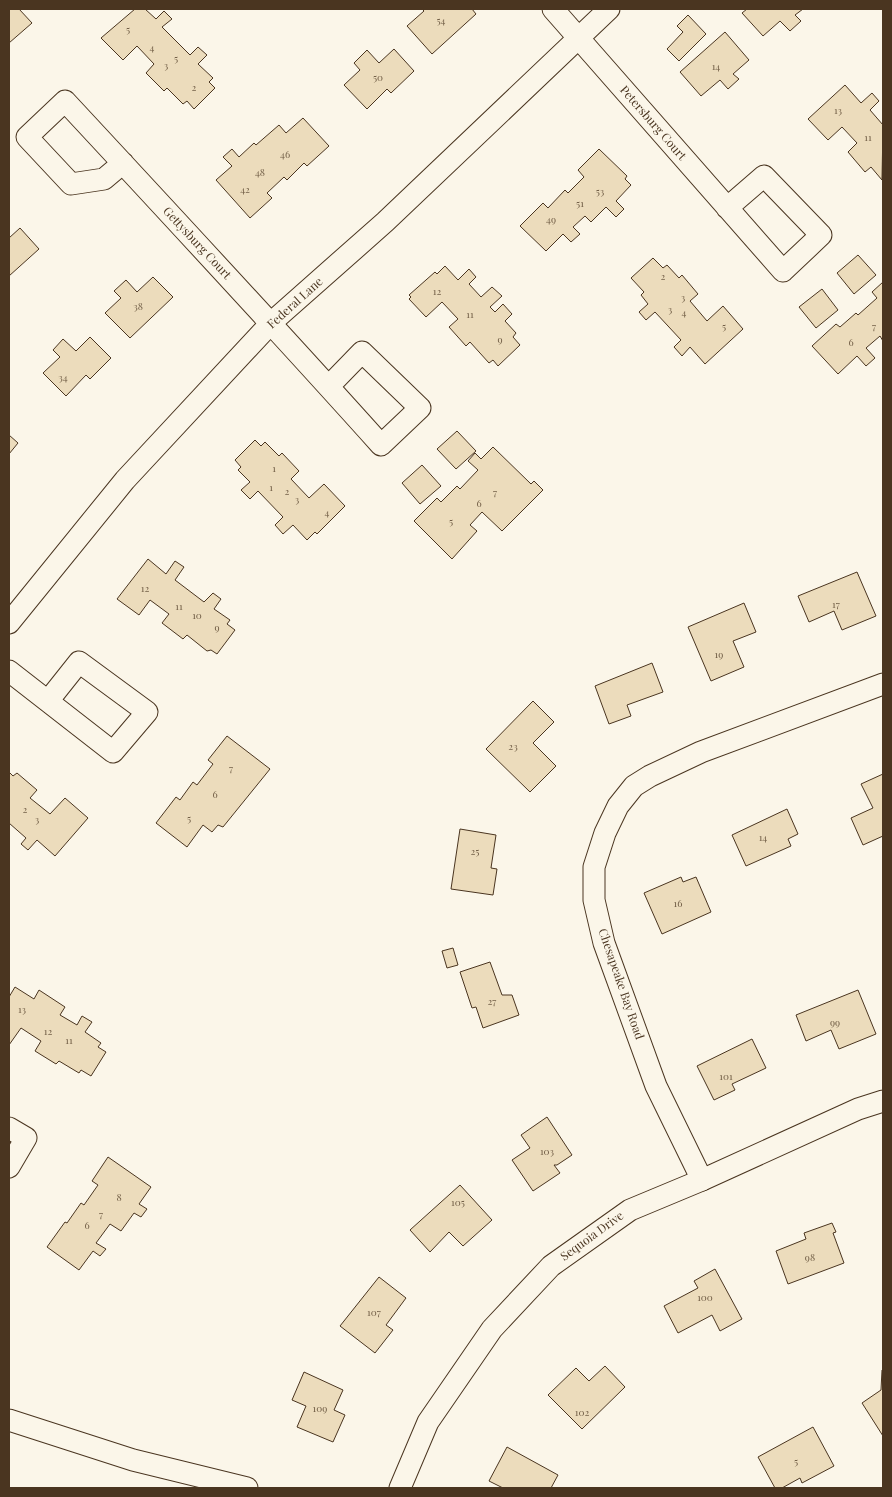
<svg xmlns="http://www.w3.org/2000/svg" width="892" height="1497" viewBox="0 0 892 1497" font-family="'Playfair Display',serif">
  <style>
    .building { fill: #ecdcbc; stroke: #4a3520 }
    .lines { fill: none; stroke-linecap: round; stroke-linejoin: round }
    .minor-casing { stroke: #4a3520; stroke-width: 23 }
    .minor { stroke: #fbf6e9; stroke-width: 21 }
    .labels { text-anchor: middle; stroke-width: 4; stroke-linejoin: round; paint-order: stroke }
    .number-label { font-size: 10px; fill: #725f47 }
    .street-label { font-size: 12px; fill: #4a3520; stroke: #fbf6e9 }
  </style>
  <rect width="100%" height="100%" fill="#fbf6e9"/>
  <g class="building">
    <polygon points="9,9 19,9 32,23 9,43"/>
    <polygon points="135,9 145,9 156,19 164,11 172,19 162,27 190,55 198,47 207,55 198,64 213,78 209,82 215,88 194,109 187,101 183,104 167,88 164,91 146,73 154,64 137,46 123,60 101,38"/>
    <polygon points="422,9 472,9 476,14 432,54 407,26 424,11"/>
    <polygon points="747,9 803,9 795,15 801,21 790,31 780,21 763,36 742,13"/>
    <polygon points="688,15 706,34 679,61 667,49 683,32 677,26"/>
    <polygon points="725,32 749,60 733,74 739,79 728,89 720,80 701,96 680,72"/>
    <polygon points="394,49 414,71 391,93 387,89 367,109 344,85 360,70 354,63 367,50 379,63"/>
    <polygon points="845,85 861,103 872,93 879,101 870,110 883,125 882,180 871,167 865,172 848,152 857,143 842,127 828,140 808,119"/>
    <polygon points="303,118 329,146 307,166 304,163 287,180 284,177 267,193 272,198 250,218 216,180 232,166 223,157 232,149 239,157 254,143 256,145 279,125 286,133"/>
    <polygon points="599,149 627,176 625,179 631,185 616,201 624,209 616,217 606,207 591,222 585,216 573,227 580,234 571,242 563,234 546,251 520,226 543,203 548,208 565,190 568,193 584,177 578,170"/>
    <polygon points="20,228 39,249 9,276 9,238"/>
    <polygon points="858,255 876,275 854,294 837,273"/>
    <polygon points="653,258 663,268 667,265 679,278 682,275 698,294 690,301 707,321 723,306 743,329 705,364 690,347 682,356 674,347 681,340 655,312 646,320 639,312 648,304 641,295 644,292 631,278"/>
    <polygon points="445,266 458,280 469,269 476,277 469,284 481,297 492,287 502,296 490,307 495,312 503,304 512,314 505,321 516,333 513,337 520,345 498,366 493,360 489,363 470,342 466,346 449,327 458,319 442,302 426,317 409,299 411,297 409,295 435,272 437,274"/>
    <polygon points="153,277 173,297 130,338 105,313 121,298 114,291 126,280 137,292"/>
    <polygon points="883,282 883,341 880,336 866,348 875,358 866,366 857,356 838,374 812,346 836,324 840,327 856,313 858,315 877,298 872,292"/>
    <polygon points="822,289 838,310 816,328 799,307"/>
    <polygon points="90,337 111,358 90,379 86,375 66,396 43,373 60,357 53,350 63,339 76,351"/>
    <polygon points="457,431 476,451 456,469 437,449"/>
    <polygon points="9,435 18,443 9,454"/>
    <polygon points="255,440 261,446 265,442 279,456 282,453 299,471 291,479 309,498 324,484 345,506 317,534 315,532 307,540 293,525 283,534 275,525 283,517 258,491 250,499 241,490 250,482 238,470 241,467 235,460"/>
    <polygon points="493,447 531,484 534,481 543,490 502,531 482,512 470,525 477,531 452,559 414,521 437,498 441,502 457,486 460,489 478,470 468,461 475,453 481,459"/>
    <polygon points="422,465 441,486 420,504 402,483"/>
    <polygon points="148,559 166,574 175,561 184,567 175,580 204,602 213,593 221,599 214,609 230,620 227,624 235,630 217,654 211,650 207,651 187,635 183,639 162,623 169,614 150,600 139,615 117,599"/>
    <polygon points="857,572 876,616 842,630 834,611 809,622 798,596"/>
    <polygon points="744,603 756,632 733,641 744,667 711,681 688,627"/>
    <polygon points="652,663 663,692 627,705 631,716 609,724 595,686"/>
    <polygon points="533,701 554,722 533,743 556,766 530,792 486,749"/>
    <polygon points="227,736 270,769 223,827 218,825 212,832 203,825 187,847 156,823 176,797 180,800 193,782 197,785 213,764 208,760"/>
    <polygon points="9,772 13,776 17,773 37,790 30,798 50,814 65,798 88,818 55,856 37,840 28,850 21,844 26,838 9,823"/>
    <polygon points="883,774 883,836 863,845 851,818 873,808 861,784"/>
    <polygon points="787,809 798,834 788,839 791,846 746,866 732,835"/>
    <polygon points="460,829 496,835 491,868 497,869 493,895 451,889"/>
    <polygon points="681,877 683,882 696,877 711,912 662,934 644,893"/>
    <polygon points="453,948 458,965 447,968 442,951"/>
    <polygon points="490,962 502,995 512,995 519,1015 483,1028 476,1007 472,1008 460,972"/>
    <polygon points="15,987 34,999 39,990 65,1007 60,1015 77,1025 82,1016 92,1022 85,1032 101,1043 98,1047 106,1052 91,1076 81,1070 79,1073 59,1061 56,1064 35,1051 41,1041 21,1028 9,1045 9,997"/>
    <polygon points="858,990 876,1034 839,1049 831,1030 806,1041 796,1015"/>
    <polygon points="752,1039 766,1068 732,1084 735,1090 714,1100 697,1066"/>
    <polygon points="547,1117 572,1155 557,1165 554,1165 560,1173 533,1191 512,1160 530,1148 521,1135"/>
    <polygon points="108,1157 151,1187 139,1204 147,1209 141,1217 134,1213 121,1231 110,1224 96,1243 106,1249 100,1256 93,1251 79,1270 47,1247 65,1222 67,1223 81,1203 84,1205 98,1185 92,1181"/>
    <polygon points="460,1185 492,1220 463,1246 449,1232 430,1252 410,1230"/>
    <polygon points="832,1223 836,1232 833,1233 844,1263 788,1284 776,1251 806,1239 804,1233"/>
    <polygon points="715,1269 742,1319 720,1331 712,1315 678,1333 664,1306 698,1288 694,1281"/>
    <polygon points="379,1277 406,1298 386,1325 393,1330 375,1353 340,1326"/>
    <polygon points="605,1366 625,1387 582,1429 548,1395 576,1368 589,1381"/>
    <polygon points="882,1370 883,1370 883,1436 862,1403 881,1390"/>
    <polygon points="304,1372 343,1390 334,1410 345,1415 333,1442 297,1427 306,1406 292,1400"/>
    <polygon points="813,1427 834,1466 802,1483 800,1478 782,1488 775,1488 758,1457"/>
    <polygon points="507,1447 558,1475 551,1488 503,1488 489,1481"/>
  </g>
  <g class="lines">
    <defs>
      <g id="minor">
        <polyline points="553,9 783,271 821,235 764,176 727,208"/>
        <path d="M 123,163 L 104,179 L 71,184 L 27,137 L 65,101 C 171,215 277,329 381,445 L 420,408 L 362,352 L 329,386"/>
        <polyline points="9,623 125,480 272,322 385,222 609,9"/>
        <polyline points="9,671 113,752 147,712 79,662 48,701"/>
        <polyline points="9,1128 26,1138 9,1167"/>
        <polyline points="702,1180 656,1086 604,943 594,900 594,867 605,833 618,806 634,786 650,776 701,752 883,684"/>
        <polyline points="9,1420 133,1460 247,1488"/>
        <polyline points="400,1488 428,1422 492,1329 551,1266 630,1210 702,1180 858,1109 883,1101"/>
      </g>
    </defs>
    <use href="#minor" class="minor-casing"/>
    <use href="#minor" class="minor"/>
  </g>
  <g class="labels">
    <g class="number-label">
      <text x="441" y="24">54</text>
      <text x="128" y="33">5</text>
      <text x="152" y="51">4</text>
      <text x="176" y="62">5</text>
      <text x="166" y="69">3</text>
      <text x="716" y="70">14</text>
      <text x="378" y="81">50</text>
      <text x="194" y="91">2</text>
      <text x="838" y="114">13</text>
      <text x="868" y="141">11</text>
      <text x="285" y="158">46</text>
      <text x="260" y="176">48</text>
      <text x="245" y="193">42</text>
      <text x="600" y="195">53</text>
      <text x="580" y="207">51</text>
      <text x="551" y="223">49</text>
      <text x="663" y="280">2</text>
      <text x="437" y="295">12</text>
      <text x="683" y="301">3</text>
      <text x="138" y="310">38</text>
      <text x="670" y="313">3</text>
      <text x="684" y="316">4</text>
      <text x="470" y="318">11</text>
      <text x="724" y="330">5</text>
      <text x="874" y="330">7</text>
      <text x="500" y="343">9</text>
      <text x="851" y="346">6</text>
      <text x="63" y="381">34</text>
      <text x="274" y="472">1</text>
      <text x="271" y="491">1</text>
      <text x="287" y="495">2</text>
      <text x="495" y="496">7</text>
      <text x="297" y="503">3</text>
      <text x="479" y="507">6</text>
      <text x="327" y="516">4</text>
      <text x="451" y="525">5</text>
      <text x="145" y="592">12</text>
      <text x="836" y="608">17</text>
      <text x="179" y="610">11</text>
      <text x="197" y="619">10</text>
      <text x="217" y="631">9</text>
      <text x="719" y="658">19</text>
      <text x="513" y="750">23</text>
      <text x="231" y="772">7</text>
      <text x="215" y="798">6</text>
      <text x="25" y="813">2</text>
      <text x="189" y="822">5</text>
      <text x="37" y="823">3</text>
      <text x="763" y="841">14</text>
      <text x="475" y="855">25</text>
      <text x="678" y="907">16</text>
      <text x="492" y="1005">27</text>
      <text x="22" y="1013">13</text>
      <text x="835" y="1026">99</text>
      <text x="48" y="1035">12</text>
      <text x="69" y="1044">11</text>
      <text x="726" y="1080">101</text>
      <text x="547" y="1155">103</text>
      <text x="119" y="1201">8</text>
      <text x="458" y="1206">105</text>
      <text x="101" y="1218">7</text>
      <text x="87" y="1229">6</text>
      <text x="810" y="1261">98</text>
      <text x="705" y="1301">100</text>
      <text x="374" y="1316">107</text>
      <text x="320" y="1412">109</text>
      <text x="582" y="1416">102</text>
      <text x="796" y="1465">5</text>
    </g>
    <g class="street-label">
      <text transform="translate(653 123) rotate(49)" y="4">Petersburg Court</text>
      <text transform="translate(197 243) rotate(47)" y="4">Gettysburg Court</text>
      <text transform="translate(295 303) rotate(-42)" y="4">Federal Lane</text>
      <text transform="translate(621 984) rotate(71)" y="4">Chesapeake Bay Road</text>
      <text transform="translate(592 1236) rotate(-36)" y="4">Sequoia Drive</text>
    </g>
  </g>
  <rect width="892" height="1497" fill="none" stroke="#4a3520" stroke-width="20"/>
</svg>
